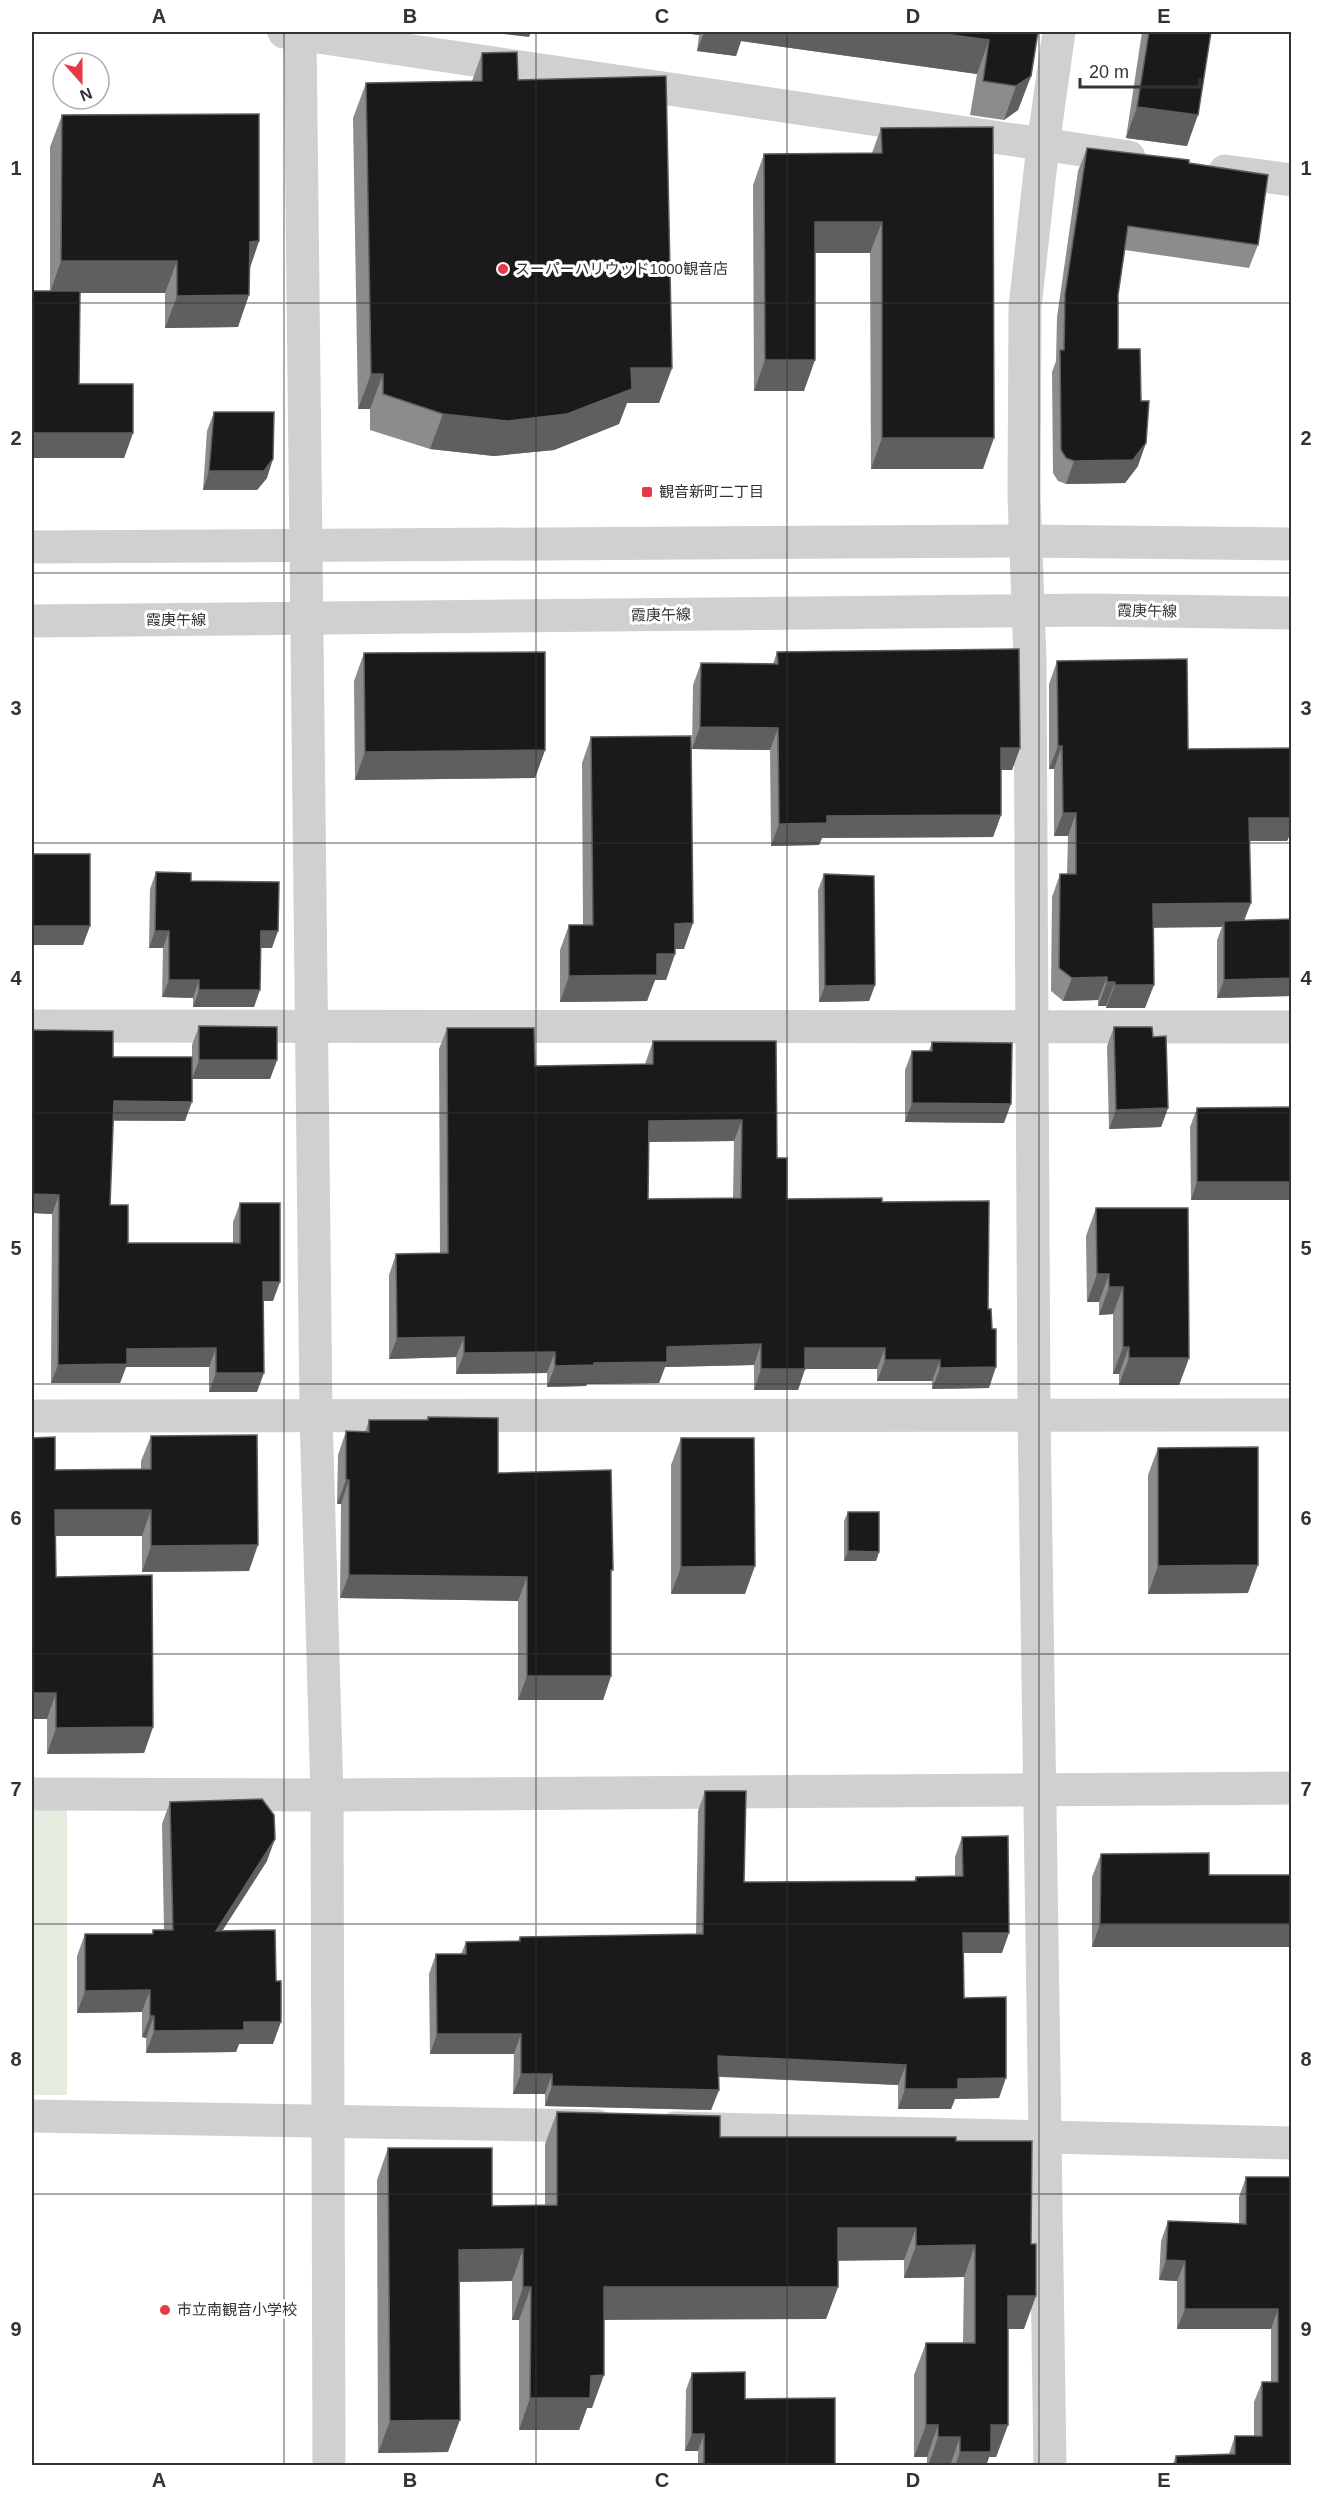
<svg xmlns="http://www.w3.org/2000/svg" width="1323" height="2497" viewBox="0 0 1323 2497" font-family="Helvetica,'Noto Sans JP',sans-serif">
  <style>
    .green { fill: #e6ecdf }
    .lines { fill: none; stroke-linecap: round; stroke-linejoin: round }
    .minor { stroke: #d0d0d0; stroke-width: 33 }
    .wall { fill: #8c8c8c; fill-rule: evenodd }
    .shaded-wall { fill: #5f5f5f }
    .building { fill: #1a1a1a; stroke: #5f5f5f; stroke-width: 1.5; fill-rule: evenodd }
    .grid { fill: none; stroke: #333; stroke-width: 1.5; stroke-opacity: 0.55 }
    .poi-dot { fill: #e63946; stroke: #fff; stroke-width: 2 }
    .labels { text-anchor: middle; stroke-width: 6; stroke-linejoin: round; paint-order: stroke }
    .poi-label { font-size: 15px; fill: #333; stroke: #fff; text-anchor: start }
    .street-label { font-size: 15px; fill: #333; stroke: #fff }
    .neatline { fill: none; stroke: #333; stroke-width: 2 }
    .grid-label { font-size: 20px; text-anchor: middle; font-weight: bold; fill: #333 }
  </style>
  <rect width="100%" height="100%" fill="#fff"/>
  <polygon class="green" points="67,1806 67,2095 32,2095 32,1807"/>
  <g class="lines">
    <g class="minor">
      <polyline points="284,32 1129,157"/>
      <polyline points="300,32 316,1415 327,1795 329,2466"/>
      <polyline points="1225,171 1292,180"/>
      <polyline points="32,547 1026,541 1292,544"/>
      <polyline points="32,621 1092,610 1292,613"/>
      <polyline points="32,1026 1292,1027"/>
      <polyline points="32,1416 1292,1415"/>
      <polyline points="32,1794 327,1795 1292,1788"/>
      <polyline points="32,2116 597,2126"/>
      <polyline points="675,2128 1292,2143"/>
      <polyline points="1050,2466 1034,1415 1030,660 1024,495 1025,307 1043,145 1059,32"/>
    </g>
  </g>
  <g class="wall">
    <polygon points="675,32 1038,32 1031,76 1018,110 1004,120 970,115 977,74 741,41 736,56 697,51 699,35"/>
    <polygon points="1142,32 1211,32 1187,146 1126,138"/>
    <polygon points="482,53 518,80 672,368 659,403 627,403 619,424 554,450 494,456 430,449 370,430 370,409 358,409 353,118 366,83 472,81"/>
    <polygon points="62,115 259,241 249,269 238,327 165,328 165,293 80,293 79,384 133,433 124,458 32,458 50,291 50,147"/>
    <polygon points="881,128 983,469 871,469 870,253 815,253 804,391 754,391 753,185 764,154 872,153"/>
    <polygon points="1087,148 1189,163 1258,245 1249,268 1125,250 1118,295 1118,349 1138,466 1125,483 1066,484 1058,481 1053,473 1052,372 1056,361 1057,317 1078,171"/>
    <polygon points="214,412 267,478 257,490 203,490 207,431"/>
    <polygon points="1292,464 1292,485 1289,485"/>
    <polygon points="777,652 1020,748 1012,770 1001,770 1001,815 993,837 822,838 819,845 771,846 770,750 692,749 693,685 701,663 773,664"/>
    <polygon points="364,653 545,750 535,778 355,780 354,681"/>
    <polygon points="1057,661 1188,749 1292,748 1292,830 1287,841 1250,841 1244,920 1292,919 1292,1008 1291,996 1217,998 1217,940 1222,927 1153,927 1145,1008 1106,1008 1106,1006 1098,1006 1098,1000 1063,1001 1051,991 1052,897 1060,874 1067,874 1068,836 1054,836 1054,769 1049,769 1049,684"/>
    <polygon points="591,737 684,949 675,949 675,954 666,980 655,980 647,1001 560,1002 560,950 569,925 583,925 582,763"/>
    <polygon points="156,872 272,948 260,948 254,1007 193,1007 193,998 162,997 163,948 149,948 150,889"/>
    <polygon points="824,874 875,985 869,1001 819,1002 818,890"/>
    <polygon points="199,1026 277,1060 270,1079 192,1079 185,1121 113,1121 110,1205 128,1243 233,1243 233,1222 240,1203 273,1301 263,1301 257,1392 209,1392 209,1367 126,1367 120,1383 51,1383 52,1214 32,1213 32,1030 113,1057 192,1057 192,1045"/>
    <polygon points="1114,1027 1153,1037 1168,1108 1161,1127 1109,1129 1107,1046"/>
    <path d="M 447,1028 L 535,1066 L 645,1064 L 653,1041 L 776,1041 L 777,1158 L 787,1199 L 882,1202 L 988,1309 L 989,1388 L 932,1389 L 932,1381 L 877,1381 L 877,1369 L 805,1369 L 798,1390 L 754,1390 L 754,1365 L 665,1367 L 659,1383 L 587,1384 L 586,1386 L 547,1387 L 547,1373 L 456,1374 L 456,1357 L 389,1359 L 389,1275 L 396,1254 L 440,1253 L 439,1049 ZM 734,1141 L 733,1198 L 648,1199 L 649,1142 Z"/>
    <polygon points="932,1042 1004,1123 905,1122 905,1070 912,1051 929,1051"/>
    <polygon points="1292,1107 1292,1200 1191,1200 1190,1127 1197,1108"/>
    <polygon points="1096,1208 1189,1358 1179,1385 1119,1385 1119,1374 1113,1374 1113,1314 1099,1315 1099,1302 1087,1302 1086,1236"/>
    <polygon points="428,1417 498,1473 611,1575 611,1676 603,1700 518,1700 518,1601 340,1598 341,1504 337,1504 338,1455 346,1431 365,1432 369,1420 427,1420"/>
    <polygon points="151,1436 249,1571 142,1572 142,1536 56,1536 56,1577 153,1727 144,1753 47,1754 47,1719 55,1470 141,1469 141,1461"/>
    <polygon points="681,1438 745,1594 671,1594 671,1465"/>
    <polygon points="1158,1448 1248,1593 1148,1594 1148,1475"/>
    <polygon points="848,1512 879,1552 876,1561 844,1561 844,1521"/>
    <polygon points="705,1791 744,1882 914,1881 916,1877 955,1876 955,1857 962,1837 1002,1953 963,1953 964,1998 999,2098 955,2099 951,2109 898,2109 898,2085 719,2077 719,2090 711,2110 545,2106 545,2094 513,2094 514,2054 430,2054 429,1974 436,1954 461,1954 466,1942 518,1941 520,1937 696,1934 698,1811"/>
    <polygon points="170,1802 267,1861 222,1931 273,2044 239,2044 236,2052 146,2053 146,2038 142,2037 142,2012 77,2013 77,1956 85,1934 152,1934 153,1930 164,1930 162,1824"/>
    <polygon points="1101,1854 1209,1875 1092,1947 1092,1877"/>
    <polygon points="557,2112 720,2137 956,2141 1024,2329 1008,2329 1008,2425 996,2457 989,2457 986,2466 927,2466 927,2457 914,2457 914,2375 926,2343 963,2343 964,2277 904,2278 904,2260 838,2260 838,2287 826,2319 604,2319 592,2408 587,2408 579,2430 519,2430 519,2320 512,2320 512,2281 459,2282 448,2452 378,2453 377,2180 388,2148 492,2206 545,2205 545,2144"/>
    <polygon points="1246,2177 1292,2177 1292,2466 1172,2466 1176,2456 1229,2454 1235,2436 1254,2436 1254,2402 1262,2382 1271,2382 1271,2329 1177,2329 1177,2281 1159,2280 1161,2241 1168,2221 1239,2223 1239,2197"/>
    <polygon points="692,2373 745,2399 835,2466 698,2466 698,2451 685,2451 686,2390"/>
  </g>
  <g class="shaded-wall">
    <polygon points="487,32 531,32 529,37"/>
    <polygon points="675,32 700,32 699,35"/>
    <polygon points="704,32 930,32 989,40 977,74 741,41 736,56 697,51"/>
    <polygon points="1031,76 1018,110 1004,120 1016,86"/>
    <polygon points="1137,107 1198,115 1187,146 1126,138"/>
    <polygon points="815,222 882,222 870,253 803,253"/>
    <polygon points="259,241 248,274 250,242"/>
    <polygon points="61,261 177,261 165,293 50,293"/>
    <polygon points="249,295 238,327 165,328 177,296"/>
    <polygon points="765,360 815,360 804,391 754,391"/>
    <polygon points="631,368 672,368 659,403 627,403 619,424 554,450 494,456 430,449 443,414"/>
    <polygon points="371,374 383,374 370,409 358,409"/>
    <polygon points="32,433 133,433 124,458 32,458"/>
    <polygon points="882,438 994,438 983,469 871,469"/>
    <polygon points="1146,443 1138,466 1125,483 1066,484 1074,461"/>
    <polygon points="273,459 267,478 257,490 203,490 209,471"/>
    <polygon points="700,727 778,728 770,750 692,749"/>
    <polygon points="1058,746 1062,746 1054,769 1049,769"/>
    <polygon points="1001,748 1020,748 1012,770 993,770"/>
    <polygon points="545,750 535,778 355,780 365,752"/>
    <polygon points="1063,813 1076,813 1068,836 1054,836"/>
    <polygon points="1001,815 993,837 822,838 819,845 771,846 779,824 827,816"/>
    <polygon points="1249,818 1292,818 1292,830 1287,841 1241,841"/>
    <polygon points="1251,903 1242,926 1224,921 1222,927 1144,928 1153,904"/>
    <polygon points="693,923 684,949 666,949 675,924"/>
    <polygon points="32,926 90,926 83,945 32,945"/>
    <polygon points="155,931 169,931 163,948 149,948"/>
    <polygon points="261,931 278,931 272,948 254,948"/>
    <polygon points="657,954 675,954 666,980 655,980 647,1001 560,1002 569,976"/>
    <polygon points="1107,977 1098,1000 1063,1001 1072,978"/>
    <polygon points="1292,978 1292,996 1217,998 1224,980"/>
    <polygon points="169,980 199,980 193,998 162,997"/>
    <polygon points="1107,982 1115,982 1106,1006 1098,1006"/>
    <polygon points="875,985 869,1001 819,1002 825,986"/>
    <polygon points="1115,985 1154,985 1145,1008 1106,1008"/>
    <polygon points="199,990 260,990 254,1007 193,1007"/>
    <polygon points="199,1060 277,1060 270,1079 192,1079"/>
    <polygon points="114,1101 192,1102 185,1121 107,1120"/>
    <polygon points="912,1103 1011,1104 1004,1123 905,1122"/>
    <polygon points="1168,1108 1161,1127 1109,1129 1116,1110"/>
    <polygon points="742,1120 734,1141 641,1142 649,1121"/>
    <polygon points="1197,1182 1292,1182 1292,1200 1191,1200"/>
    <polygon points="32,1194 59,1195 52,1214 32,1213"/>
    <polygon points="1097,1274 1109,1274 1099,1302 1087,1302"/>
    <polygon points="263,1282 280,1282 273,1301 256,1301"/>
    <polygon points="1109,1287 1123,1287 1113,1314 1099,1315"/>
    <polygon points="464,1337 456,1357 389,1359 397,1338"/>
    <polygon points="761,1344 754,1365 665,1367 659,1383 587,1384 586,1386 547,1387 555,1366 594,1363 667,1347"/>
    <polygon points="1123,1347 1129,1347 1119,1374 1113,1374"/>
    <polygon points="216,1348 209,1367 126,1367 120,1383 51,1383 58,1365 127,1349"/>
    <polygon points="805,1348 885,1348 877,1369 805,1369 798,1390 754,1390 761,1369"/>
    <polygon points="555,1352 547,1373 456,1374 464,1353"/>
    <polygon points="1129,1358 1189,1358 1179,1385 1119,1385"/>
    <polygon points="885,1360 940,1360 932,1381 877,1381"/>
    <polygon points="996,1367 989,1388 932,1389 940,1368"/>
    <polygon points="216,1373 264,1373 257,1392 209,1392"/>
    <polygon points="346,1480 349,1480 341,1504 337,1504"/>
    <polygon points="55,1510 151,1510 142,1536 46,1536"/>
    <polygon points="258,1545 249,1571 142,1572 151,1546"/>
    <polygon points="848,1551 879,1552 876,1561 844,1561"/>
    <polygon points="1258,1565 1248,1593 1148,1594 1158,1566"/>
    <polygon points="755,1566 745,1594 671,1594 681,1567"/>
    <polygon points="349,1575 527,1577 518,1601 340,1598"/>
    <polygon points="527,1676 611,1676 603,1700 518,1700"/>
    <polygon points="32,1693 56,1693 47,1719 32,1719"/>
    <polygon points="153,1727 144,1753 47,1754 56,1728"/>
    <polygon points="275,1839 267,1861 208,1953 216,1931"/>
    <polygon points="1100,1924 1292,1924 1292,1947 1092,1947"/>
    <polygon points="963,1933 1009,1933 1002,1953 956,1953"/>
    <polygon points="150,1990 142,2012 77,2013 85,1991"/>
    <polygon points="150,2016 154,2016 146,2038 142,2037"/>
    <polygon points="244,2022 281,2022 273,2044 239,2044 236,2052 146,2053 154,2031"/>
    <polygon points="437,2034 521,2034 514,2054 430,2054"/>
    <polygon points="718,2056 906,2065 898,2085 711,2076"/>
    <polygon points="521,2074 552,2074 545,2094 513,2094"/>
    <polygon points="1006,2078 999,2098 955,2099 951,2109 898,2109 905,2089 958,2079"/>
    <polygon points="552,2086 719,2090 711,2110 545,2106"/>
    <polygon points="838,2228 916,2228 904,2260 827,2261"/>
    <polygon points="975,2245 964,2277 904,2278 916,2246"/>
    <polygon points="523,2249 512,2281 448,2282 459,2250"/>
    <polygon points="1166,2260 1185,2261 1177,2281 1159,2280"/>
    <polygon points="523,2287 531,2287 519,2320 512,2320"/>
    <polygon points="604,2287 838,2287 826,2319 592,2320"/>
    <polygon points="1008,2296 1036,2296 1024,2329 996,2329"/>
    <polygon points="1185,2309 1278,2309 1271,2329 1177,2329"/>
    <polygon points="604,2375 592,2408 587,2408 579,2430 519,2430 530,2398 591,2376"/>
    <polygon points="460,2420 448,2452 378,2453 390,2421"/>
    <polygon points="926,2425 938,2425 927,2457 914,2457"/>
    <polygon points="991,2425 1008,2425 996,2457 989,2457 986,2466 955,2466 960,2452"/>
    <polygon points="692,2434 704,2434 698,2451 685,2451"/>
    <polygon points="938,2437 960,2437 950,2466 928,2466"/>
  </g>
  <g class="building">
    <polygon points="930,32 1038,32 1031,76 1016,86 983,81 989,40"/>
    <polygon points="1149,32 1211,32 1198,115 1137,107"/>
    <polygon points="517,52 518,80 666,76 672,368 631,368 632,389 567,414 507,421 443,414 383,394 383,374 371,374 366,83 482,81 482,53"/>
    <polygon points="259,114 259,241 250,242 249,295 177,296 177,261 61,261 62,115"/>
    <polygon points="993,127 994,438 882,438 882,222 815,222 815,360 765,360 764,154 882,153 881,128"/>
    <polygon points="1087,148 1189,160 1189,163 1268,175 1258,245 1128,226 1118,295 1118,349 1140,349 1141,401 1149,401 1146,443 1133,460 1074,461 1066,458 1061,450 1060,350 1064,350 1065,294"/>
    <polygon points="32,291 80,291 79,384 133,384 133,433 32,433"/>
    <polygon points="214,412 274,412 273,459 264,471 209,471"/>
    <polygon points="1019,649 1020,748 1001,748 1001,815 827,816 827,823 779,824 778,728 700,727 701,663 778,664 777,652"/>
    <polygon points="545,652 545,750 365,752 364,653"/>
    <polygon points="1187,659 1188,749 1292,748 1292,818 1249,818 1251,903 1153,904 1154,985 1115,985 1115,982 1107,982 1107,977 1072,978 1059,968 1060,874 1076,874 1076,813 1063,813 1062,746 1058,746 1057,661"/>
    <polygon points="691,736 693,923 675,924 675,954 657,954 657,975 569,976 569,925 593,925 591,737"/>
    <rect x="32" y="854" width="58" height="72"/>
    <polygon points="156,872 191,873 191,881 279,882 278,931 261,931 260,990 199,990 199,980 169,980 169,931 155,931"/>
    <polygon points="824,874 874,876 875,985 825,986"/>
    <polygon points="1292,919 1292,978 1224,980 1224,921"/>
    <polygon points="199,1026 277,1027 277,1060 199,1060"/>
    <polygon points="1114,1027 1152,1027 1153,1037 1166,1036 1168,1108 1116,1110"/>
    <path d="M 447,1028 L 534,1028 L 535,1066 L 653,1064 L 653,1041 L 776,1041 L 777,1158 L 787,1158 L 787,1199 L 882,1198 L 882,1202 L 989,1201 L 988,1309 L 991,1309 L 992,1329 L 996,1329 L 996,1367 L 940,1368 L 940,1360 L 885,1360 L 885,1348 L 805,1348 L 805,1369 L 761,1369 L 761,1344 L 667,1347 L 667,1362 L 594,1363 L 594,1365 L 555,1366 L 555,1352 L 464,1353 L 464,1337 L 397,1338 L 396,1254 L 448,1253 ZM 742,1120 L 741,1198 L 648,1199 L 649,1121 Z"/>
    <polygon points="32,1030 113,1031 113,1057 192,1057 192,1102 114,1101 110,1205 128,1205 128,1243 240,1243 240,1203 280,1203 280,1282 263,1282 264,1373 216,1373 216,1348 127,1349 127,1364 58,1365 59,1195 32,1194"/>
    <polygon points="932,1042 1012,1043 1011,1104 912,1103 912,1051 932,1051"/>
    <polygon points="1292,1107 1292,1182 1197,1182 1197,1108"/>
    <polygon points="1096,1208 1188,1208 1189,1358 1129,1358 1129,1347 1123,1347 1123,1287 1109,1287 1109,1274 1097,1274"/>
    <polygon points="428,1417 498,1418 498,1473 611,1470 613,1570 611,1570 611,1676 527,1676 527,1577 349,1575 349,1480 346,1480 346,1431 369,1432 369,1420 428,1420"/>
    <polygon points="257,1435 258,1545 151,1546 151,1510 55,1510 56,1577 152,1575 153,1727 56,1728 56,1693 32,1693 32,1438 55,1437 55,1470 151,1469 151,1436"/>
    <polygon points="681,1438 754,1438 755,1566 681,1567"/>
    <polygon points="1258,1447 1258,1565 1158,1566 1158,1448"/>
    <polygon points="848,1512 879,1512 879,1552 848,1551"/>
    <polygon points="705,1791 746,1791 744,1882 916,1881 916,1877 963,1876 962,1837 1008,1836 1009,1933 963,1933 964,1998 1006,1997 1006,2078 958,2079 958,2089 905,2089 906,2065 718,2056 719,2090 552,2086 552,2074 521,2074 521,2034 437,2034 436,1954 466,1954 466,1942 520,1941 520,1937 703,1934"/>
    <polygon points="262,1799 274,1815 275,1839 216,1931 275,1930 276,1981 281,1981 281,2022 244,2022 244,2030 154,2031 154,2016 150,2016 150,1990 85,1991 85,1934 153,1934 153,1930 173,1930 170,1802"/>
    <polygon points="1209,1853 1209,1875 1292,1875 1292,1924 1100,1924 1101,1854"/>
    <polygon points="557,2112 720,2116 720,2137 956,2137 956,2141 1032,2141 1031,2244 1036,2244 1036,2296 1008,2296 1008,2425 991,2425 991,2452 960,2452 960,2437 938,2437 938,2425 926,2425 926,2343 975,2343 975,2245 916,2246 916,2228 838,2228 838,2287 604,2287 604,2375 591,2376 590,2398 530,2398 531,2287 523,2287 523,2249 459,2250 460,2420 390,2421 388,2148 492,2148 492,2206 557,2205"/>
    <polygon points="1246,2177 1292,2177 1292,2466 1176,2466 1176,2456 1235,2454 1235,2436 1262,2436 1262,2382 1278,2382 1278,2309 1185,2309 1185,2261 1166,2260 1168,2221 1246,2224"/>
    <polygon points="745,2372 745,2399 835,2398 835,2466 704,2466 704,2434 692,2434 692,2373"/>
  </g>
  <path class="grid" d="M 284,32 L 284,2466M 536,32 L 536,2466M 787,32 L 787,2466M 1039,32 L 1039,2466M 32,303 L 1292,303M 32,573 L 1292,573M 32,843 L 1292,843M 32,1113 L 1292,1113M 32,1384 L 1292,1384M 32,1654 L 1292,1654M 32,1924 L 1292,1924M 32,2194 L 1292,2194"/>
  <g class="poi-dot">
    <circle cx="503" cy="269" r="6"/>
    <rect x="641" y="486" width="12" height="12" rx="3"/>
    <circle cx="165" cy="2310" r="6"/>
  </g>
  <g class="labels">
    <g class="poi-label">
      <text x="515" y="274">スーパーハリウッド1000観音店</text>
      <text x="659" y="497">観音新町二丁目</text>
      <text x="177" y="2315">市立南観音小学校</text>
    </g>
    <g class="street-label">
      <text transform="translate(1147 611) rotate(1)" y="5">霞庚午線</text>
      <text transform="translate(661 615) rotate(-1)" y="5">霞庚午線</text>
      <text x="176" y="625">霞庚午線</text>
    </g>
  </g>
  <rect width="1323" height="2497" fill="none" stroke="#ffffff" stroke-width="66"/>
  <g transform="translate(81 81) rotate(159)"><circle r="28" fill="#ffffff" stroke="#adadad" stroke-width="1.5"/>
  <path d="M0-4.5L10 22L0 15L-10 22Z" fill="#e63946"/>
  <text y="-9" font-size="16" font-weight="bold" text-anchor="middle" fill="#333333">N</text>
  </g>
  <path d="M1080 78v9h120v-9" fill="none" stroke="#333333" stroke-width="3"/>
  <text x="1089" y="78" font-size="18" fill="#333333" stroke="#ffffff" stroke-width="4.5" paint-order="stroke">20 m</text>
  <rect x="33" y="33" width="1257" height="2431" class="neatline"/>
  <g class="grid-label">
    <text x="159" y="23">A</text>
    <text x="410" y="23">B</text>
    <text x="662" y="23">C</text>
    <text x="913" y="23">D</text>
    <text x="1164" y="23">E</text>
    <text x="16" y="175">1</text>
    <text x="1306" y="175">1</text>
    <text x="16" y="445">2</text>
    <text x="1306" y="445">2</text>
    <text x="16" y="715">3</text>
    <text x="1306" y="715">3</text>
    <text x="16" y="985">4</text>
    <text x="1306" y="985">4</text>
    <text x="16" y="1255">5</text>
    <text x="1306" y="1255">5</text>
    <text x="16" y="1525">6</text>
    <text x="1306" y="1525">6</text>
    <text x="16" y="1796">7</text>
    <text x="1306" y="1796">7</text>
    <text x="16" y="2066">8</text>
    <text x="1306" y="2066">8</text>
    <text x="16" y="2336">9</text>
    <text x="1306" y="2336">9</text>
    <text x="159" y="2487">A</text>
    <text x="410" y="2487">B</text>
    <text x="662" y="2487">C</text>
    <text x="913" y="2487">D</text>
    <text x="1164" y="2487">E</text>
  </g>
</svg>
